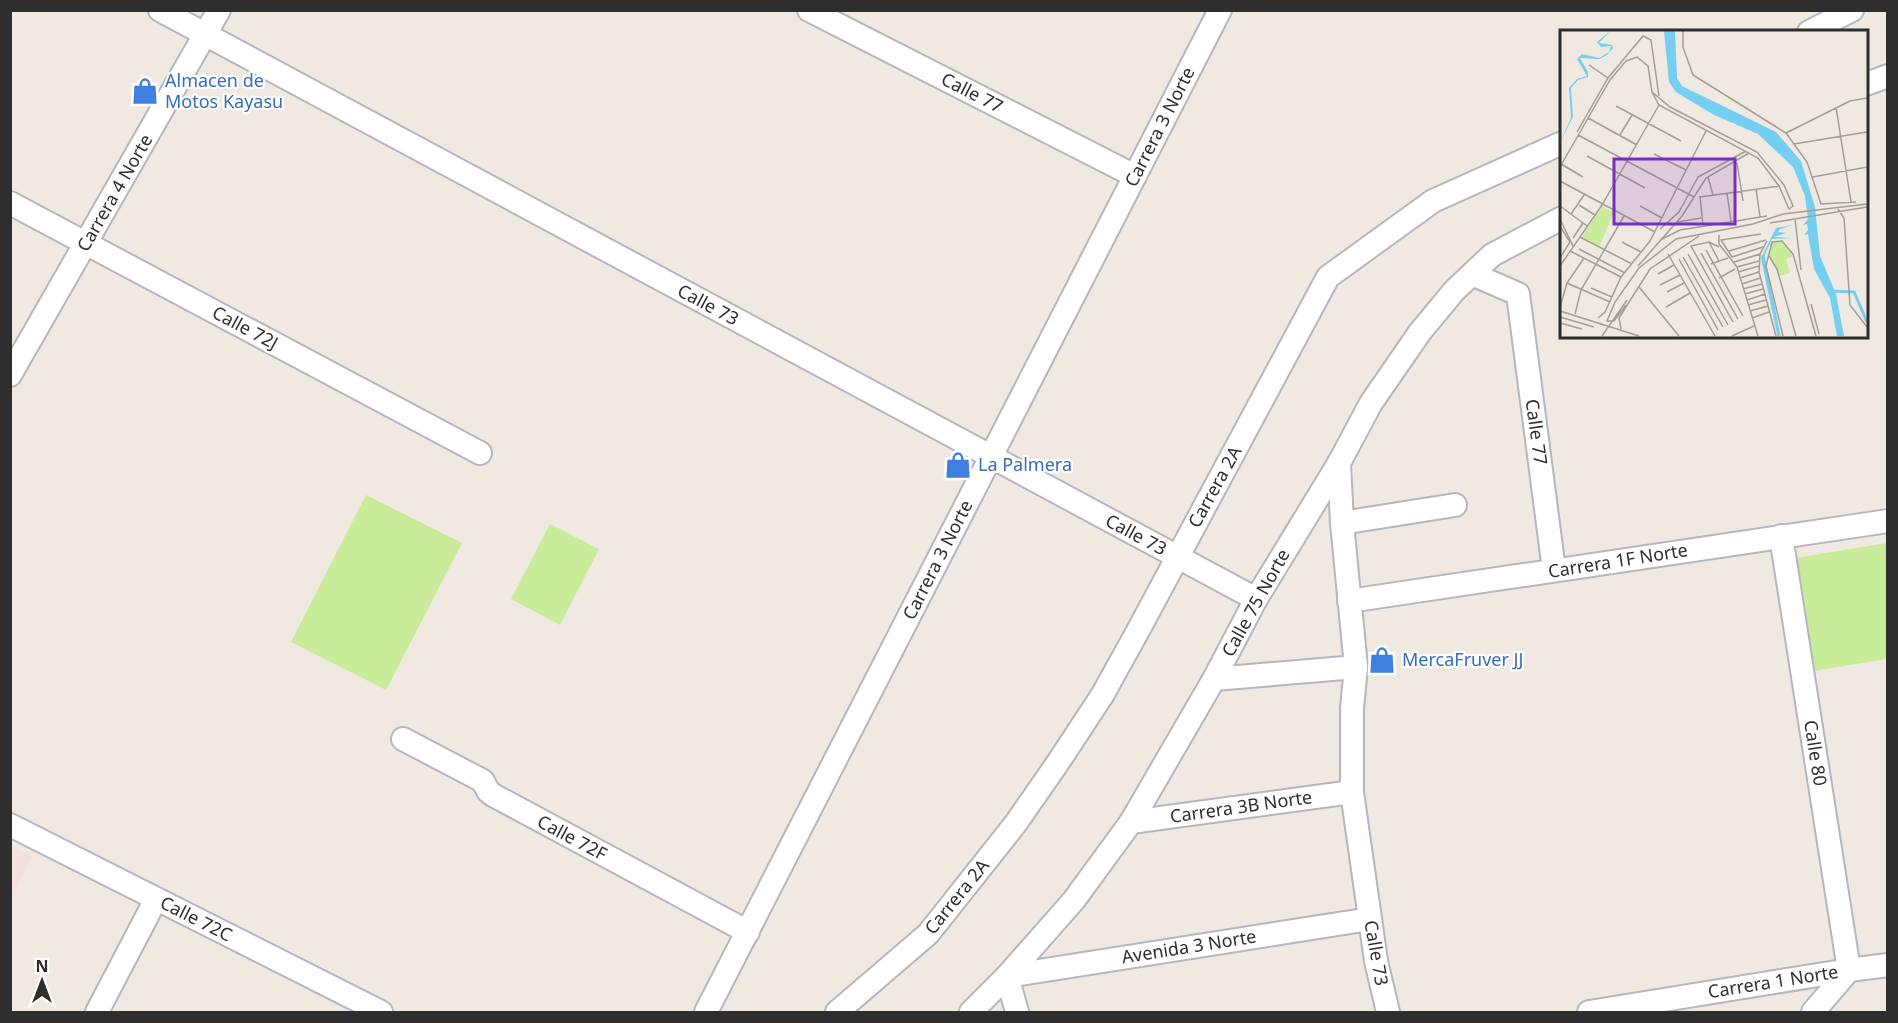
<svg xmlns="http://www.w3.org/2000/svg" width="1898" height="1023" viewBox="0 0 1898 1023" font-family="'Noto Sans',sans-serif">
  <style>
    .medical { fill: #f5dfe0 }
    .pitch { fill: #c9ec9a }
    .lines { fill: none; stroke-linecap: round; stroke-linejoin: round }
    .minor-casing { stroke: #b4b7c1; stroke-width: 26 }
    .minor { stroke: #fff; stroke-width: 22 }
    .labels { text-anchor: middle; stroke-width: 4.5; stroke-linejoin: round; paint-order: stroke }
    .shop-label { font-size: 18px; fill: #366cbe; stroke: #fff; text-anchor: start }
    .street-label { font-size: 18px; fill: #2e2e2e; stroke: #fff }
    .inset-river { fill: none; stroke: #75cff0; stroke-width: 3 }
    .inset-road { fill: none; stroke: #a29e99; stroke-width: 1.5 }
    .view { fill: #7b2cbf; fill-opacity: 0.15; stroke: #7b2cbf; stroke-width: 3 }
    .inset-edge { fill: none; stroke: #2e2e2e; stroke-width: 3 }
  </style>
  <rect width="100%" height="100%" fill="#efe9e1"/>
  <polygon class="medical" points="10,846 33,856 16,890 11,887"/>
  <g class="pitch">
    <polygon points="366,495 462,543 386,690 291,642"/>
    <polygon points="550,524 599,549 560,625 511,599"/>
    <polygon points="1887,543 1887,659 1813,671 1795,558"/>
  </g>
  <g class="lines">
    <defs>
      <g id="minor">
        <polyline points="160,10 1256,599"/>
        <polyline points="809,10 1135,176"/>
        <polyline points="1809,32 1852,10"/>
        <polyline points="1866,84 1888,76"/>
        <polyline points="10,203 480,453"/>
        <polyline points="1472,274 1518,294 1554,570"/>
        <polyline points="10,375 219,10"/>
        <polyline points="1339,463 1342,523 1356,667 1352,708 1352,792 1376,961 1388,1012"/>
        <polyline points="1342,523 1455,505"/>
        <polyline points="1781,536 1849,970 1813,1012"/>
        <polyline points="1349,601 1888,521"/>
        <polyline points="1214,679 1356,667"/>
        <polyline points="403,739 483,781 488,791 493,795 748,932"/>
        <polyline points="1131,822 1352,792"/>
        <polyline points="10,825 381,1012"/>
        <polyline points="97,1012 156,899"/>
        <polyline points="706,1012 1220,10"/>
        <polyline points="837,1012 928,934 1016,823 1059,761 1103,694 1140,627 1328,277 1433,201 1562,143"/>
        <polyline points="971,1012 1007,976 1074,900 1131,822 1214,679 1256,599 1339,463 1371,403 1420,332 1454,291 1492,255 1562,218"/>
        <polyline points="1017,1012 1007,976 1370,919"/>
        <polyline points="1589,1012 1849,970 1888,965"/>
      </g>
    </defs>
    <use href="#minor" class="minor-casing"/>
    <use href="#minor" class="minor"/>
  </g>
  <defs>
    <symbol id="shop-bare" viewBox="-9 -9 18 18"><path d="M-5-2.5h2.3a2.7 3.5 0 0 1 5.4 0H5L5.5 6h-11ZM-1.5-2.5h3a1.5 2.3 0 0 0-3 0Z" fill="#3f7fe0" stroke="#fff" stroke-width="2.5" paint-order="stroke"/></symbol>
  </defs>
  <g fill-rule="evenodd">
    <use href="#shop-bare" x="126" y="72" width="38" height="38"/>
    <use href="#shop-bare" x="939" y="446" width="38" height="38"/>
    <use href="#shop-bare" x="1363" y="641" width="38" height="38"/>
  </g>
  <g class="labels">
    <g class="shop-label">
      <text x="165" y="87">Almacen de<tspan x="165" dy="21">Motos Kayasu</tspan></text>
      <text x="978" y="471">La Palmera</text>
      <text x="1402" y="666">MercaFruver JJ</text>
    </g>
    <g class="street-label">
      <text transform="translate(972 93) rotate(27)" y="6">Calle 77</text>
      <text transform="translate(1160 127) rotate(-63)" y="6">Carrera 3 Norte</text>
      <text transform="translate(115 193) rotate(-60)" y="6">Carrera 4 Norte</text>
      <text transform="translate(708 305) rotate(28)" y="6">Calle 73</text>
      <text transform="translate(245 328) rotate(28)" y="6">Calle 72J</text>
      <text transform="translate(1536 432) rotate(82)" y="6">Calle 77</text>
      <text transform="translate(1215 487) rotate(-61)" y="6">Carrera 2A</text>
      <text transform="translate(1136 535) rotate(28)" y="6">Calle 73</text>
      <text transform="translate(938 560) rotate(-63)" y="6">Carrera 3 Norte</text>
      <text transform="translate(1618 561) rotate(-9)" y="6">Carrera 1F Norte</text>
      <text transform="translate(1256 603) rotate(-61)" y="6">Calle 75 Norte</text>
      <text transform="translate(1815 753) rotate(81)" y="6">Calle 80</text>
      <text transform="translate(1241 807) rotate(-8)" y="6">Carrera 3B Norte</text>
      <text transform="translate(572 838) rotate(28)" y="6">Calle 72F</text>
      <text transform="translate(957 897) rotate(-51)" y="6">Carrera 2A</text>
      <text transform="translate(196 919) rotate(27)" y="6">Calle 72C</text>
      <text transform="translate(1189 947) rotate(-9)" y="6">Avenida 3 Norte</text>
      <text transform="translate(1376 953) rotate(80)" y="6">Calle 73</text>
      <text transform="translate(1773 982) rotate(-9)" y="6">Carrera 1 Norte</text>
    </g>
  </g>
  <g transform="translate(1560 30)">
    <rect width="308" height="308" fill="#efe9e1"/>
    <path d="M 42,177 L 54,182 L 39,217 L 21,208 ZM 222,211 L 234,226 L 226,229 L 230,243 L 219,246 L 208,224 L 212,212 Z" fill="#c9ec9a"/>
    <path d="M 50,1 L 39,13 L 52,15 L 53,18 L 47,25 L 39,29 L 20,28 L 28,42 L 28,47 L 18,50 L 11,58 L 13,87 L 0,112 L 11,88 L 9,58 L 17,49 L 27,46 L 17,29 L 22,24 L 39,28 L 49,22 L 51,16 L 41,17 L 37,12 ZM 104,1 L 115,1 L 117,48 L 122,56 L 216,102 L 241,131 L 255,177 L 260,226 L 276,264 L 284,306 L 277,306 L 270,268 L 254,239 L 248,204 L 244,205 L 248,200 L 247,194 L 243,195 L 248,189 L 245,166 L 233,137 L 198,104 L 154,85 L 116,62 L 109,52 ZM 233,195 L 220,199 L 218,202 L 226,203 L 214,207 L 232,208 L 212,209 L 203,229 L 217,306 L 201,228 L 216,198 Z" fill="#75cff0"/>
    <path class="inset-river" d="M 203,225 L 219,306M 271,261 L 294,262 L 307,292"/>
    <path class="inset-road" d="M 123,1 L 123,17 L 133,45 L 226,103 L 247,132 L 261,174 L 296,172M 29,35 L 48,48M 92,62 L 110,77 L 197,122 L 224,155 L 233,176 L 229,179M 56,76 L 121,111M 276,77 L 291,172M 28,88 L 77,115M 17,102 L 48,48 L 83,6 L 91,10 L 99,66M 226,103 L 290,71 L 307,68M 18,105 L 134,167M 60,105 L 72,85M 234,114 L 307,102M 94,124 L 126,140M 27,126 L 85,158M 177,133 L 183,171M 1,134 L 23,147M 0,137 L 50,50 L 66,31 L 77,27 L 88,36 L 92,62 L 99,75 L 198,128 L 219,156 L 229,179M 148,147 L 153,165M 253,147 L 307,137M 0,151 L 95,202M 196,159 L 200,187M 167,163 L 171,192M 140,166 L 143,196M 140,167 L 220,156M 19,175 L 35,185M 0,176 L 27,196M 80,176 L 102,188M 278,179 L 284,188 L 290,275 L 307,297M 11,184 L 24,165M 0,189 L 13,216M 235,189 L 241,240M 118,192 L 141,188M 210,193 L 307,177M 0,196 L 10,212 L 0,228M 100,199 L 119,182 L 138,147 L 186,121M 201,204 L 161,210 L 172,227 L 203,217M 159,205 L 159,214 L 177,237 L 198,306M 20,207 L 72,234M 13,208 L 23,193M 100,210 L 120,200 L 207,186M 207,211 L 200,224 L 199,242 L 216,306M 62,212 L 81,222M 149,212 L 159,231M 159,217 L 149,212 L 131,216 L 173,292M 19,219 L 65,243M 146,220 L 183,286M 10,221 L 61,247M 169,221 L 206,210M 141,223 L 178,289M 108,224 L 155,306M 128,224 L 168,295M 208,224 L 217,239 L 236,306M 123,227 L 163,297M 119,229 L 158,300M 174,232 L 200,224M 151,234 L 168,228M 0,236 L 42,175 L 99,75M 78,236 L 122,186 L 146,148 L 189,123M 177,237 L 199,231M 178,242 L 199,236M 98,244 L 114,235M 159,248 L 175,239M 180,248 L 199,242M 7,253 L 50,272M 182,254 L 200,248M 100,255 L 120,245M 79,257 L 119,306M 31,258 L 52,267M 183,259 L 202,254M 107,262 L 124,253M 185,264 L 203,259M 187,270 L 205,264M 251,274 L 259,304M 66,275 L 54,291 L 47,291 L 55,272 L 79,238 L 116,209 L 193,194 L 223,184 L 307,174M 188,275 L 206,270M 0,277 L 7,253 L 24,228M 106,277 L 130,263M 0,281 L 79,306M 190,281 L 208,276M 15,284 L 21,260 L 64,186M 0,287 L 34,297M 38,288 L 45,282 L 61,247 L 90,211 L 146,101M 192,288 L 209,282M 0,293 L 22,299M 61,299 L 59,288 L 90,239 L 139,206M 42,306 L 67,270M 172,306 L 194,296M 223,306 L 206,236 L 212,212 L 222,211 L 233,224 L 256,306"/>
    <path class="view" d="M 54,129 L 175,129 L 175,194 L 54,194 Z"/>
    <rect width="308" height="308" class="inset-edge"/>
  </g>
  <rect width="1898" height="1023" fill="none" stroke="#2e2e2e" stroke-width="24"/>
  <g transform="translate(42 981)" stroke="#ffffff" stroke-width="4.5" paint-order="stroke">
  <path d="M0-4.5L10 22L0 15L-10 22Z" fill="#2e2e2e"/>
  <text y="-9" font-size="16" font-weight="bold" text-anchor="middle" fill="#2e2e2e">N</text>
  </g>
</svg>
